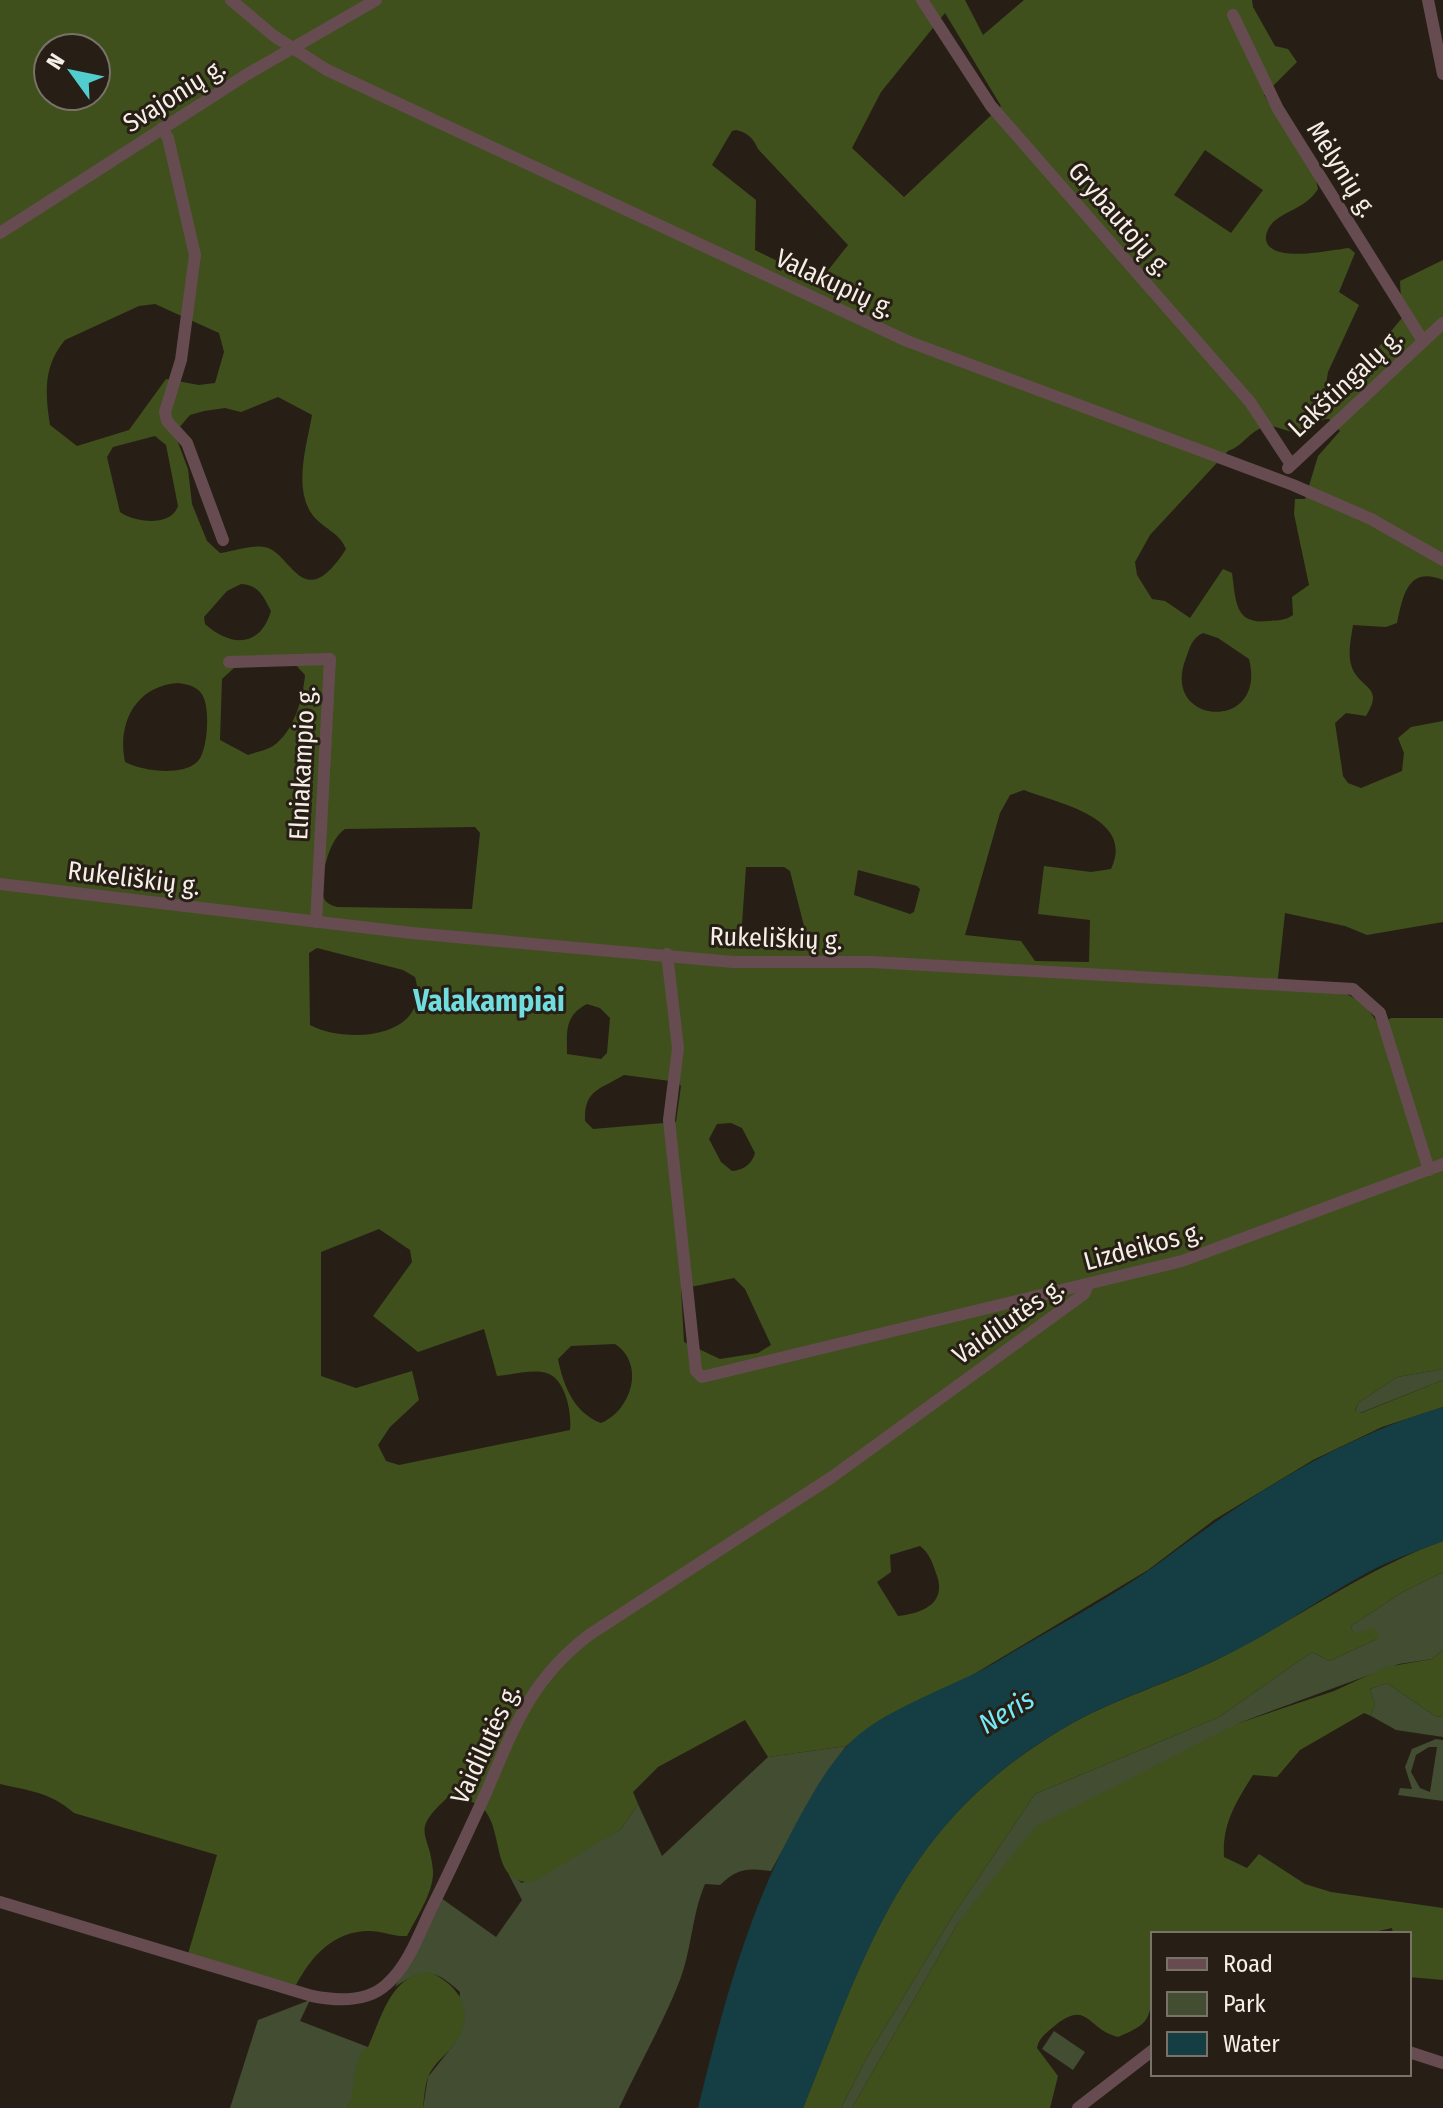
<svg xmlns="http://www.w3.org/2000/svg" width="1443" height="2108" viewBox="0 0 1443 2108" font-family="'Fira Sans Condensed',sans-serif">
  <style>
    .green { fill: #424d31; fill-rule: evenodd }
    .forest { fill: #3f501d; fill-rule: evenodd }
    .water { fill: #143e43 }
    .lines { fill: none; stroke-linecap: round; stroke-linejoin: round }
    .minor { stroke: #664c51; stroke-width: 12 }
    .labels { text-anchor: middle; stroke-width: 6; stroke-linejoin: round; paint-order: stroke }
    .street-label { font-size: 26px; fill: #f5efe8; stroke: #271f15 }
    .water-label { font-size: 28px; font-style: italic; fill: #74eaf9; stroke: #271f15 }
    .quarter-label { font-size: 30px; font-weight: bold; fill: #71dddf; stroke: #271f15 }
  </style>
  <rect width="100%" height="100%" fill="#271f15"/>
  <g class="green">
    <polygon points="1443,1369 1443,1380 1360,1413 1355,1412 1358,1403 1397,1377"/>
    <polygon points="1443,1572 1443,1650 1432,1659 1399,1664 1239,1723 958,1923 852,2108 841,2108 867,2057 952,1917 1035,1794 1219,1717 1312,1652 1329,1661 1377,1639 1353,1634 1351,1626 1401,1593"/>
    <polygon points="1387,1683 1435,1716 1443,1717 1443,1737 1396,1730 1371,1716 1375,1704 1370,1689"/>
    <path d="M 1436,1739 L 1443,1740 L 1443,1801 L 1398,1795 L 1400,1788 L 1412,1789 L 1405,1767 L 1412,1749 ZM 1429,1747 L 1437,1747 L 1430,1792 L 1420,1788 L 1411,1772 L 1416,1755 Z"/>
    <path d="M 846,1746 L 819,1784 L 771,1871 C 747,1868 738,1868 720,1885 L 705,1884 C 691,1917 692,1952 678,1985 C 661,2027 638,2067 619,2108 L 423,2108 L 428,2077 L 455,2043 L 460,1992 C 434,1968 423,1968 395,1987 L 441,1898 L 496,1937 L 522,1900 L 508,1873 L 522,1883 L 621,1829 L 638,1804 L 662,1856 L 768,1757 Z"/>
    <path d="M 310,2000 L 300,2021 L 368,2047 C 361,2067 358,2091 347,2108 L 230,2108 L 258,2020 Z"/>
    <polygon points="1054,2031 1085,2052 1073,2070 1042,2049"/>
  </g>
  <g class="forest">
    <path d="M 0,0 L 965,0 L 983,35 L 1024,0 L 1252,0 L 1253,7 L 1275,46 L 1288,49 L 1297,62 L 1264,95 L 1316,180 L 1318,189 C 1307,206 1293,208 1277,219 C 1271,223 1265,232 1266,240 C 1271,264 1330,250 1349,248 L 1355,253 L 1339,292 L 1359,305 L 1328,372 L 1325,392 L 1332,400 C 1359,376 1378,346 1402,318 L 1400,281 L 1443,260 L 1443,580 C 1408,566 1403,595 1397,623 L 1386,627 L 1353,625 C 1351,639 1346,658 1354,672 C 1365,690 1383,688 1366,716 L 1346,713 L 1335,723 L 1343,776 L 1348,783 L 1361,788 L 1402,771 L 1404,753 L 1398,738 L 1411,727 L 1443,721 L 1443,922 L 1367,935 L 1345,926 L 1285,913 L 1277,987 C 1321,990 1356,982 1379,1026 L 1391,1018 L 1443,1018 L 1443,1369 L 1397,1377 L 1358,1403 L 1355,1411 L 1361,1413 L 1443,1380 L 1443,1407 L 1382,1427 L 1313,1460 L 1214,1520 L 1148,1570 L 969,1677 L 885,1717 L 846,1746 L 768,1757 L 745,1720 L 658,1767 L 633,1792 L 638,1804 L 621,1829 L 533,1882 C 487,1885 507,1825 479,1805 C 471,1800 457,1799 447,1798 C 409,1833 430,1831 433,1871 C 434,1892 416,1918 407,1936 C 394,1937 382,1931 369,1931 C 333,1931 311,1957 296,1985 L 188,1954 L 217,1855 L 74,1813 C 50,1792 30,1791 0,1784 ZM 945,13 L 1001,106 L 904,197 L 852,148 L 881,92 ZM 48,48 L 96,48 L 96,96 L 48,96 ZM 736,130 C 747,132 754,139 758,149 L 848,245 L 822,278 L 816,280 L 755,250 L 756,200 L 712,165 L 732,131 ZM 1205,150 L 1263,190 L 1231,233 L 1174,195 ZM 155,304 L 219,333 L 224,352 L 215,383 L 199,385 L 166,379 L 129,430 L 77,446 L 50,425 C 45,393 43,366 65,340 L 139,306 ZM 278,397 L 312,415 C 307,445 291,493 316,519 C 327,530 340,534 346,549 C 302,618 291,550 264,547 C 251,545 233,551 220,553 L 207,541 L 192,504 L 188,469 L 176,437 L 178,429 L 190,415 L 204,411 L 225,408 L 241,412 ZM 1325,419 L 1329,419 L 1340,431 L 1318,456 L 1305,499 L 1295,499 L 1294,514 L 1309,585 L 1292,597 L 1293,615 C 1285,621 1277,620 1268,621 C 1234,625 1236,600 1232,573 L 1223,569 L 1190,618 L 1165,601 L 1152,599 L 1137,575 L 1135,562 L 1150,535 L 1228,451 C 1242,446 1246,436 1259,429 C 1275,420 1287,436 1302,431 C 1310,429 1318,422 1325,419 ZM 155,436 L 166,445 L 178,506 C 171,527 136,523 120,512 L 107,457 L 113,447 ZM 241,584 C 259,585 263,596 271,611 C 260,648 231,647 205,624 L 204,617 L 227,591 ZM 1203,633 L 1218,638 L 1249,659 C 1268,733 1159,726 1186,658 C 1190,647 1192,638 1203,633 ZM 293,662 L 305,675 C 303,698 294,732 273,746 C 267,750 256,752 248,755 L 220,740 L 222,679 L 234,668 ZM 178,683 C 186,684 196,686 201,693 C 211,705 208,750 198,761 C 183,777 142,771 125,762 C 117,724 135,686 178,683 ZM 1024,790 C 1056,803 1136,817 1111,869 L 1091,872 L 1044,866 L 1038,914 L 1090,920 L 1089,962 L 1035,961 L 1021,941 L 965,935 L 1000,813 L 1010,795 ZM 475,827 L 480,833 L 472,909 L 337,907 C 331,905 324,903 323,895 C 320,877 329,839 345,829 ZM 746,867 L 784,867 L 790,871 L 804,926 L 802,933 C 784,945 758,954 741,938 ZM 858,870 L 917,886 L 920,889 L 914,912 L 910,914 L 854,895 ZM 317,948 L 403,970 L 415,977 C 433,1038 347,1045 310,1025 L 309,953 ZM 587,1004 L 600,1008 L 610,1018 L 607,1053 L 601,1059 L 567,1054 C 567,1032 564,1016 587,1004 ZM 624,1075 L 678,1082 L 681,1086 L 676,1122 L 593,1129 L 585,1121 C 584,1090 599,1090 624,1075 ZM 731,1123 L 742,1128 L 755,1153 C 752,1164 744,1170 732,1171 L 721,1162 L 709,1139 L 717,1124 ZM 379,1229 L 410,1250 L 412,1262 L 373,1316 L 418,1352 L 484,1329 L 497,1376 C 511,1375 528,1370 542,1372 C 565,1374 572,1412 570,1430 L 399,1465 L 386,1461 L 378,1445 L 390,1427 L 419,1400 L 412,1371 L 356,1388 L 321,1376 L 321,1252 ZM 734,1278 L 745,1289 L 771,1345 L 758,1353 L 720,1359 L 684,1342 L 681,1289 ZM 615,1344 C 646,1364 631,1411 601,1423 C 574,1413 563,1385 558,1359 L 571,1346 ZM 920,1546 C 930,1554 932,1562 936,1573 C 948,1603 923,1613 898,1616 L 877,1582 L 891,1572 L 890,1555 Z"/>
    <path d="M 1443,1541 L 1443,1572 L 1401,1593 L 1351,1626 L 1353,1633 L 1375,1628 L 1379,1635 L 1377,1639 L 1329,1661 L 1312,1652 L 1219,1717 L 1035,1794 L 952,1917 L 867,2057 L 841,2108 L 803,2108 C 868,1946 903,1823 1064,1728 C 1114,1698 1172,1683 1224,1656 C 1299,1618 1363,1570 1443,1541 Z"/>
    <path d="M 1443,1650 L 1443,1717 L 1435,1716 L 1387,1683 L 1370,1689 L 1375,1704 L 1371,1716 L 1364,1713 L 1300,1750 L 1277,1777 L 1253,1775 C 1236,1802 1222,1824 1224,1857 L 1247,1868 L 1259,1854 L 1305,1884 L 1331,1892 L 1443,1908 L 1443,1980 L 1409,1977 L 1409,1934 L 1393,1934 L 1392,1928 L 1365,1934 L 1153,1934 C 1153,1955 1157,2006 1145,2021 C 1138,2029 1127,2033 1118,2037 C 1086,2029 1088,1997 1052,2028 C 1045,2034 1039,2038 1037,2048 L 1058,2076 L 1050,2108 L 852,2108 L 958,1923 L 1035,1827 L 1239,1723 L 1334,1691 L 1386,1667 L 1432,1659 Z"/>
    <path d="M 429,1972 C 458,1984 477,2011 456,2042 C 448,2054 434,2062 428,2077 C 425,2086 424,2098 423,2108 L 347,2108 C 358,2090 349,2059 368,2047 C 382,2016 391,1975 429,1972 Z"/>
  </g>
  <path class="water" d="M 1443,1407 L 1443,1541 C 1417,1551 1390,1560 1365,1574 C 1317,1600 1273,1633 1224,1656 C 1172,1682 1114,1698 1064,1728 C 904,1822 868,1947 803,2108 L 698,2108 C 723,2006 748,1910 799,1818 C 813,1793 827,1768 846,1747 C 880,1709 952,1688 998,1661 C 1052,1628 1112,1598 1163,1560 C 1250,1495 1338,1438 1443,1407 Z"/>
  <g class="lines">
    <g class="minor">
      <polyline points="231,0 274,36 327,70 907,341 1293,485 1371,519 1443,560"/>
      <polyline points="922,0 991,106 1250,402 1290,463"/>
      <polyline points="1428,0 1443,74"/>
      <polyline points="1233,15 1278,109 1423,341"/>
      <polyline points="162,128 168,138 195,255 181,360 165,412 167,421 187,443 223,540"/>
      <polyline points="0,233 246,75 376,0"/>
      <polyline points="1288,468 1443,323"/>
      <polyline points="229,662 330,659 316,922"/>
      <polyline points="0,884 412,933 733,962 872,962 1353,989 1380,1013 1429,1170"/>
      <polyline points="667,954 678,1048 669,1120 696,1371 702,1377 1182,1261 1443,1164"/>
      <path d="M 0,1902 L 312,1996 C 337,2001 367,2003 387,1984 C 409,1965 420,1931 433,1905 C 451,1869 468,1832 485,1795 C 514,1728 529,1681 589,1635 L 832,1477 L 1084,1294 L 1088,1285"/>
      <polyline points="1409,2052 1443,2063"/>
      <polyline points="1078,2108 1153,2050"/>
    </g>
  </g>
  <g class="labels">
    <g class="street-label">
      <text transform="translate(174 95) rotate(-32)" y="9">Svajonių g.</text>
      <text transform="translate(1342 169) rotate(58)" y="9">Mėlynių g.</text>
      <text transform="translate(1120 219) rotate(49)" y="9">Grybautojų g.</text>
      <text transform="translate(835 283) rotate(25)" y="9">Valakupių g.</text>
      <text transform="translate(1345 383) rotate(-43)" y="9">Lakštingalų g.</text>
      <text transform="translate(302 763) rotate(-87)" y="9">Elniakampio g.</text>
      <text transform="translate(134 878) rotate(7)" y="9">Rukeliškių g.</text>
      <text transform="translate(776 938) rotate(2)" y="9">Rukeliškių g.</text>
      <text transform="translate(1143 1246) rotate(-15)" y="9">Lizdeikos g.</text>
      <text transform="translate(1008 1321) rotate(-35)" y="9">Vaidilutės g.</text>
      <text transform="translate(485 1744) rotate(-65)" y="9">Vaidilutės g.</text>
    </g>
    <g class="water-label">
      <text transform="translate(1006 1711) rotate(-31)" y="10">Neris</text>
    </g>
    <g class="quarter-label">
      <text x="489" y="1011">Valakampiai</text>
    </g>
  </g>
  <rect x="1151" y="1932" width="260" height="144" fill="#271f15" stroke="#797269" stroke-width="2"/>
  <rect x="1167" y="1958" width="40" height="12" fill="#664c51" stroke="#797269" stroke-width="2"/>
  <text x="1223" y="1972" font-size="24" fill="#f5efe8">Road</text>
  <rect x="1167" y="1992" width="40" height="24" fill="#424d31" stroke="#797269" stroke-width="2"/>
  <text x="1223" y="2012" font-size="24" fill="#f5efe8">Park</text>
  <rect x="1167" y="2032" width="40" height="24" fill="#143e43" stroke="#797269" stroke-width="2"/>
  <text x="1223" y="2052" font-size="24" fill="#f5efe8">Water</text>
  <g transform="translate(72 72) rotate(303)"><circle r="38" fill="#271f15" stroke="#797269" stroke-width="2"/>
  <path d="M0-6L14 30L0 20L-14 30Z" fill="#52cdcf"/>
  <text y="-12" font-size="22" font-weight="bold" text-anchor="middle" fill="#f5efe8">N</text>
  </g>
</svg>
